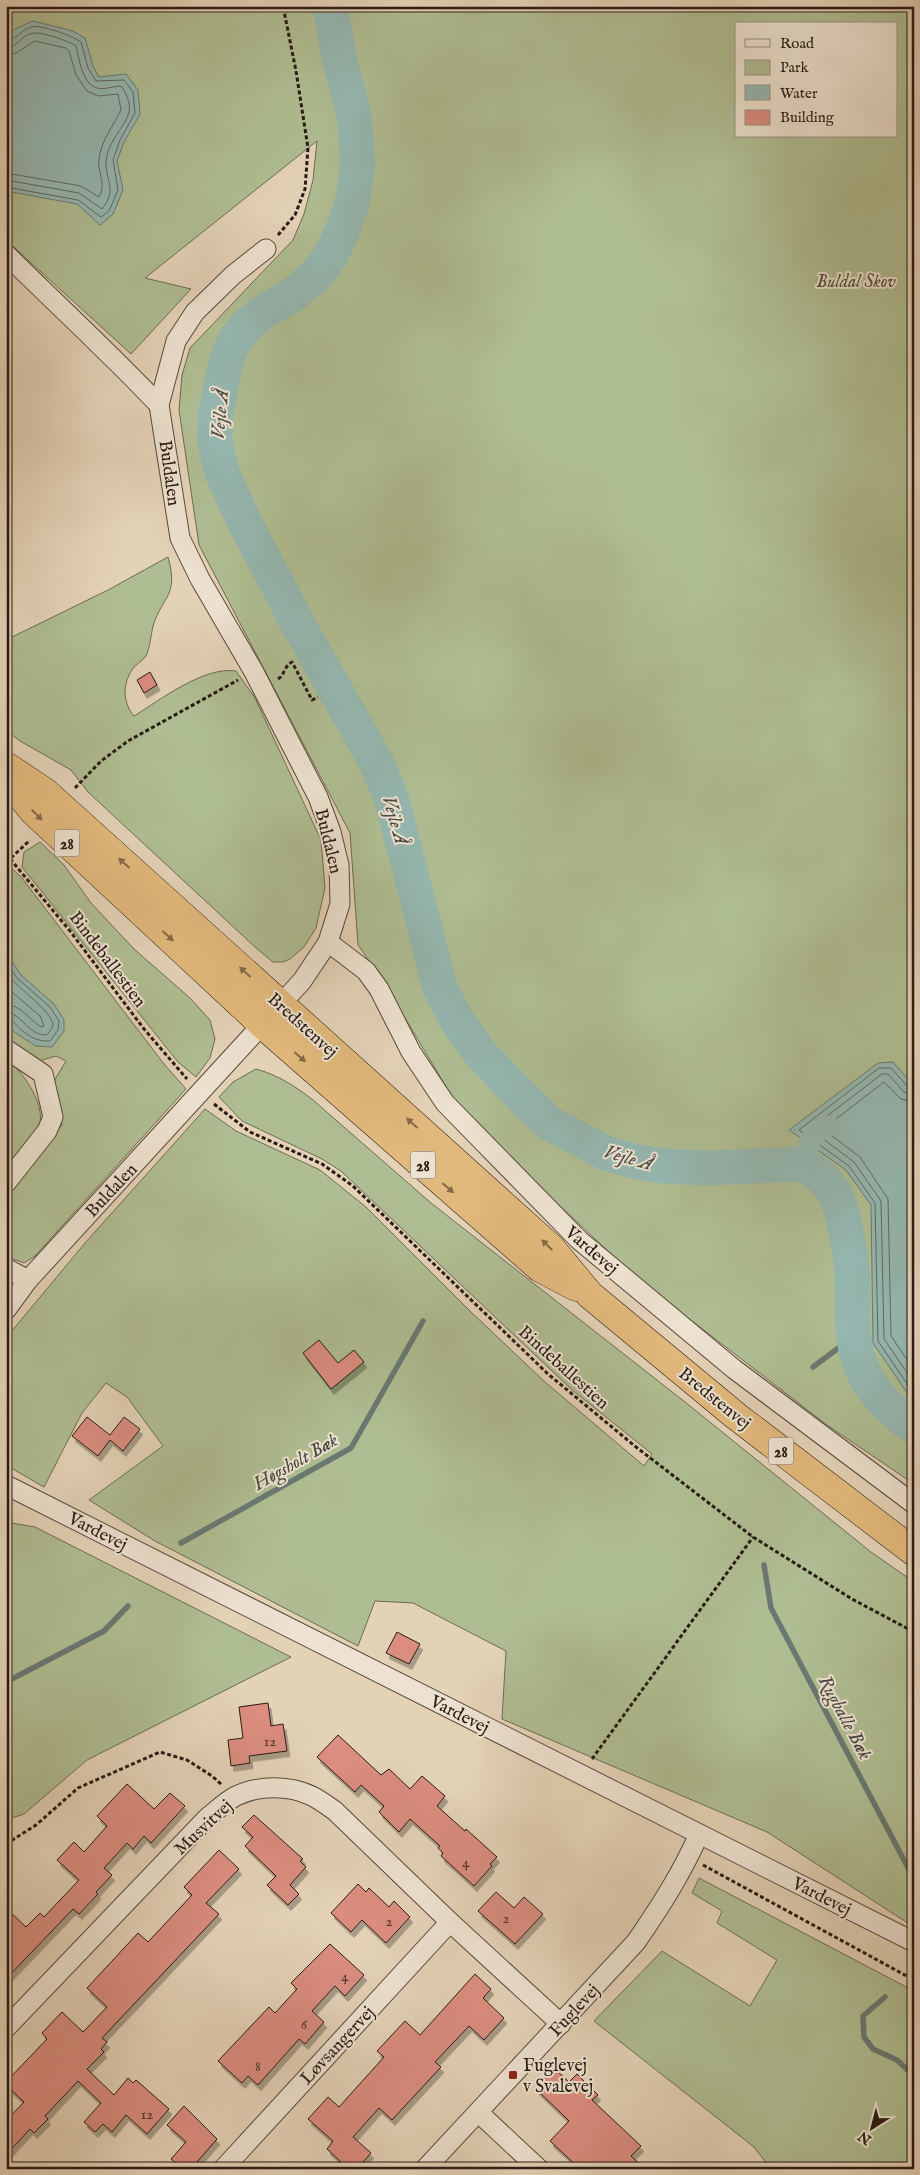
<svg xmlns="http://www.w3.org/2000/svg" width="920" height="2175" viewBox="0 0 920 2175" font-family="'IM FELL English',serif">
  <style>
    .green { fill: #afbd92; stroke: #6c6c53; fill-rule: evenodd }
    .water { fill: #95b7b0; stroke: #697972 }
    .lines { fill: none; stroke-linecap: round; stroke-linejoin: round }
    .shore { stroke: #5e6962; stroke-width: 1 }
    .stream { stroke: #697972; stroke-width: 5.5 }
    .canal { stroke: #95b7b0; stroke-width: 21 }
    .river { stroke: #95b7b0; stroke-width: 35 }
    .building { fill: #db8d80; stroke: #281b14; filter: url(#shadow) }
    .minor-casing { stroke: #57493d; stroke-width: 21 }
    .highway-casing { stroke: #281b14; stroke-width: 29 }
    .path { stroke: #281b14; stroke-width: 3; stroke-dasharray: 4 2.5; stroke-linecap: butt }
    .minor { stroke: #ede2d0; stroke-width: 19 }
    .highway { stroke: #e2b97c; stroke-width: 28 }
    .oneway { fill: #856a48 }
    .poi-dot { fill: #8f2418; stroke: #ede2d0; stroke-width: 2 }
    .labels { text-anchor: middle; stroke-width: 4; stroke-linejoin: round; paint-order: stroke }
    .number-label { font-size: 15px; fill: #55382f }
    .shield { fill: #ede2d0; stroke: #63574c; stroke-width: 1 }
    .shield-label { font-size: 16px; font-weight: bold; fill: #281b14 }
    .park-label { font-size: 18px; font-style: italic; fill: #504c3a; stroke: #ede2d0 }
    .street-label { font-size: 18px; fill: #281b14; stroke: #ede2d0 }
    .poi-label { font-size: 18px; fill: #281b14; stroke: #ede2d0; text-anchor: start }
    .water-label { font-size: 19px; font-style: italic; fill: #494a43; stroke: #ede2d0 }
  </style>
  <defs>
    <filter id="shadow"><feDropShadow dx="3" dy="5.5" stdDeviation="0" flood-color="#0004"/></filter>
  </defs>
  <rect width="100%" height="100%" fill="#e4d2b7"/>
  <filter id="stains"><feTurbulence type="fractalNoise" baseFrequency=".004" numOctaves="4"/><feColorMatrix values="0 0 0 0 .2 0 0 0 0 .09 0 0 0 0 .02 0 0 0 .5 -.17"/></filter>
  <radialGradient id="worn" r=".72"><stop offset=".6" stop-color="#630" stop-opacity="0"/><stop offset="1" stop-color="#630" stop-opacity=".3"/></radialGradient>
  <g class="green">
    <path d="M 6,6 L 914,6 L 914,1484 L 827,1425 L 640,1281 L 561,1207 L 451,1095 L 381,978 L 358,945 L 350,833 L 199,545 L 179,410 L 182,375 L 190,348 L 293,240 L 304,214 L 313,180 L 317,141 L 145,278 L 191,289 L 131,354 L 6,240 ZM 736,24 L 896,24 L 896,136 L 736,136 Z"/>
    <path d="M 168,557 C 179,596 163,595 153,626 C 151,635 150,648 146,656 C 142,662 135,664 132,670 C 122,685 123,703 134,716 C 160,700 204,666 236,671 L 255,698 L 321,840 L 325,888 L 316,928 L 304,947 L 290,959 L 283,962 L 273,962 L 255,947 L 88,792 L 71,770 L 20,741 L 6,730 L 6,640 L 108,590 Z"/>
    <polygon points="40,842 64,865 91,903 134,949 190,998 210,1020 215,1039 210,1058 196,1077 178,1062 22,867 24,852"/>
    <polygon points="6,863 22,878 164,1064 186,1089 35,1256 24,1263 6,1256 6,1196 13,1182 62,1125 54,1081 66,1061 56,1056 39,1061 6,1038"/>
    <path d="M 6,1059 C 22,1070 44,1102 40,1123 C 37,1136 15,1156 6,1166 Z"/>
    <path d="M 256,1069 C 278,1075 295,1086 313,1100 L 431,1203 L 685,1402 L 871,1552 L 914,1582 L 914,1927 L 767,1832 L 502,1719 L 506,1651 L 413,1603 L 375,1601 L 358,1646 L 155,1541 L 89,1500 L 163,1446 L 127,1397 L 106,1383 L 82,1413 L 44,1487 L 6,1465 L 6,1338 L 85,1243 L 205,1109 L 236,1131 L 320,1170 L 366,1207 L 471,1312 L 545,1382 L 644,1466 L 652,1454 L 571,1389 L 341,1171 L 322,1159 L 242,1121 L 219,1097 L 233,1082 Z"/>
    <polygon points="6,1522 35,1527 291,1657 87,1760 24,1814 6,1820"/>
    <polygon points="699,1878 914,1991 914,2169 771,2169 754,2147 594,2021 662,1951 750,2006 777,1960 717,1923 722,1911 692,1893"/>
  </g>
  <g class="water">
    <polygon points="33,21 73,31 85,38 93,66 99,77 126,74 138,90 140,114 124,142 117,161 123,190 113,214 100,225 77,204 6,191 6,38 15,29"/>
    <polygon points="6,952 21,975 54,1004 64,1020 64,1031 52,1047 36,1046 14,1032 6,1020"/>
    <polygon points="893,1062 914,1086 914,1400 910,1397 873,1343 871,1205 846,1170 789,1130 878,1063"/>
  </g>
  <g class="lines">
    <g class="shore">
      <path d="M 6,41 C 15,40 22,30 31,27 C 40,24 73,36 81,42 L 88,68 L 96,81 L 124,80 L 133,92 L 135,113 L 120,140 L 113,160 L 118,190 L 109,211 L 101,217 L 78,200 L 6,187"/>
      <path d="M 6,48 C 18,47 22,34 34,33 C 42,32 69,41 76,46 C 79,58 82,84 97,88 C 104,90 114,86 121,86 C 126,93 131,103 129,112 C 126,126 107,142 106,161 C 105,181 118,189 102,209 L 79,193 L 6,180"/>
      <path d="M 6,55 L 16,53 L 35,41 L 66,48 L 69,51 L 76,75 L 87,91 L 98,96 L 118,94 L 121,110 C 113,126 101,141 99,159 C 97,173 107,184 99,197 L 81,186 L 6,173"/>
      <path d="M 6,962 L 17,978 L 50,1007 L 59,1021 L 58,1030 L 50,1041 C 33,1042 21,1031 11,1019 L 6,1018"/>
      <path d="M 6,973 C 15,986 53,1012 53,1025 C 52,1029 49,1032 47,1035 C 28,1036 22,1013 6,1012"/>
      <path d="M 6,987 L 40,1016 L 44,1026 L 41,1027 C 29,1019 20,1005 6,1004"/>
      <polyline points="914,1089 908,1087 891,1068 879,1068 799,1130 849,1166 875,1203 878,1341 914,1394"/>
      <polyline points="914,1095 904,1092 888,1074 882,1074 810,1129 854,1162 881,1201 884,1339 914,1383"/>
      <polyline points="914,1102 901,1099 884,1082 823,1129 860,1157 888,1199 891,1336 914,1370"/>
    </g>
    <g class="stream">
      <polyline points="813,1367 853,1337"/>
      <polyline points="181,1543 351,1448 423,1321"/>
      <polyline points="764,1565 771,1608 914,1879"/>
      <polyline points="6,1682 104,1631 128,1606"/>
      <polyline points="885,1997 863,2016 864,2037 873,2049 897,2060 914,2076"/>
    </g>
    <path class="canal" d="M 807,1167 C 805,1148 809,1132 829,1126"/>
    <path class="river" d="M 330,6 L 340,62 L 354,114 L 358,166 L 352,204 L 341,234 L 330,257 L 315,276 L 293,295 L 266,310 L 247,325 L 234,341 L 226,362 L 215,416 L 215,443 L 222,473 L 245,523 L 298,624 L 375,760 L 391,797 L 440,988 L 456,1019 L 481,1054 L 520,1095 L 549,1123 L 606,1153 L 633,1161 L 663,1166 L 706,1168 L 800,1164 C 814,1169 829,1181 836,1196 C 844,1214 850,1250 852,1270 C 854,1301 849,1332 859,1361 C 869,1390 889,1410 914,1427"/>
  </g>
  <g class="building">
    <polygon points="150,672 157,685 144,693 137,680"/>
    <polygon points="319,1340 338,1363 354,1350 364,1362 331,1389 303,1353"/>
    <polygon points="87,1417 110,1435 124,1417 140,1429 123,1451 110,1440 98,1456 72,1436"/>
    <polygon points="397,1632 420,1644 409,1664 386,1653"/>
    <polygon points="268,1703 271,1726 283,1724 287,1751 249,1756 250,1763 231,1766 228,1740 243,1738 239,1707"/>
    <polygon points="338,1735 381,1775 389,1769 410,1789 422,1776 445,1796 437,1806 465,1831 466,1829 497,1857 490,1864 492,1866 474,1886 441,1856 443,1853 438,1848 440,1846 410,1819 399,1832 379,1812 384,1806 361,1785 355,1792 317,1757"/>
    <polygon points="127,1784 154,1809 170,1793 185,1806 151,1843 144,1836 133,1849 127,1843 104,1868 112,1875 96,1892 98,1894 79,1914 73,1909 6,1979 6,1908 26,1927 40,1913 44,1917 79,1880 57,1860 74,1842 84,1852 107,1826 97,1816"/>
    <polygon points="254,1815 303,1859 300,1861 306,1867 290,1885 299,1894 288,1905 267,1885 276,1876 245,1846 253,1837 242,1827"/>
    <polygon points="219,1850 239,1869 206,1903 219,1914 102,2038 107,2042 101,2049 104,2052 87,2069 114,2095 128,2078 133,2083 136,2080 169,2109 147,2134 126,2115 112,2132 103,2124 95,2132 84,2122 101,2103 78,2081 45,2116 48,2119 34,2133 30,2129 6,2155 6,2121 24,2102 6,2085 6,2082 47,2039 42,2033 62,2012 83,2032 107,2007 87,1988 138,1933 148,1942 192,1895 184,1887"/>
    <polygon points="358,1884 366,1892 369,1888 389,1907 394,1901 410,1917 386,1943 362,1920 351,1932 331,1913"/>
    <polygon points="496,1892 514,1908 524,1897 543,1914 515,1944 478,1911"/>
    <polygon points="330,1944 364,1975 345,1996 335,1986 312,2011 324,2022 305,2044 299,2039 258,2085 248,2076 242,2083 218,2061 269,2007 275,2013 297,1989 291,1983"/>
    <polygon points="475,1974 491,1989 483,1998 504,2018 484,2040 469,2026 435,2062 441,2067 392,2120 379,2108 353,2137 371,2153 357,2169 333,2169 340,2161 327,2149 333,2141 308,2119 328,2097 339,2107 384,2057 377,2051 405,2021 420,2035"/>
    <polygon points="554,2068 569,2082 577,2074 598,2095 592,2100 641,2146 631,2156 645,2169 580,2169 550,2141 569,2121 535,2088"/>
    <polygon points="184,2106 217,2139 191,2169 183,2169 171,2159 186,2142 167,2125"/>
  </g>
  <g class="lines">
    <defs>
      <g id="minor">
        <path d="M 6,254 C 57,305 110,353 159,405"/>
        <polyline points="328,942 366,971 379,989 411,1052 445,1103 579,1240 734,1369 914,1504"/>
        <polyline points="6,1049 43,1074 53,1117 47,1131 6,1183"/>
        <polyline points="6,1268 28,1280"/>
        <polyline points="6,1310 28,1280 302,981 328,942 340,904 339,865 331,832 318,797 254,672 200,579 180,538 159,405 176,341 195,312 233,275 266,249"/>
        <polyline points="6,1485 914,1942"/>
        <path d="M 6,2028 L 207,1818 C 216,1811 226,1801 236,1796 C 259,1785 289,1785 312,1796 C 320,1800 328,1806 335,1811 L 450,1922 L 561,2024"/>
        <polyline points="478,2112 539,2169"/>
        <polyline points="223,2169 450,1922"/>
        <path d="M 425,2169 L 636,1942 C 660,1907 682,1873 699,1834"/>
      </g>
      <g id="highway">
        <polyline points="6,766 45,792 551,1248 590,1295 736,1416 914,1552"/>
        <polyline points="6,778 34,812 263,1025 540,1268 576,1287"/>
      </g>
    </defs>
    <use href="#minor" class="minor-casing"/>
    <use href="#highway" class="highway-casing"/>
    <g class="path">
      <polyline points="278,235 295,215 305,189 308,148 296,71 283,6"/>
      <path d="M 278,679 C 285,675 284,666 292,662 L 312,700 L 318,697"/>
      <polyline points="75,788 101,761 128,741 238,680"/>
      <polyline points="6,854 70,931 144,1029 187,1079"/>
      <polyline points="11,858 30,840"/>
      <polyline points="214,1104 250,1132 322,1164 353,1186 548,1374 636,1447 753,1537 852,1599 914,1632"/>
      <polyline points="592,1759 753,1537"/>
      <polyline points="6,1844 36,1825 78,1788 160,1752 187,1760 212,1776 222,1785"/>
      <polyline points="703,1865 914,1980"/>
    </g>
    <use href="#minor" class="minor"/>
    <use href="#highway" class="highway"/>
  </g>
  <defs><path id="oneway-solid" d="M-6-.8H1V-3.2L6.5 0L1 3.2V.8H-6Z" transform="scale(1.25)"/></defs>
  <g class="oneway">
    <use href="#oneway-solid" transform="translate(37 815) rotate(45)"/>
    <use href="#oneway-solid" transform="translate(124 863) rotate(-138)"/>
    <use href="#oneway-solid" transform="translate(168 936) rotate(43)"/>
    <use href="#oneway-solid" transform="translate(245 972) rotate(-138)"/>
    <use href="#oneway-solid" transform="translate(300 1057) rotate(41)"/>
    <use href="#oneway-solid" transform="translate(412 1123) rotate(-138)"/>
    <use href="#oneway-solid" transform="translate(448 1188) rotate(41)"/>
    <use href="#oneway-solid" transform="translate(547 1245) rotate(-136)"/>
  </g>
  <rect class="poi-dot" x="508" y="2070" width="10" height="10" rx="2.5"/>
  <g class="labels">
    <g class="number-label">
      <text x="270" y="1746">12</text>
      <text x="466" y="1867">4</text>
      <text x="506" y="1923">2</text>
      <text x="389" y="1926">2</text>
      <text x="345" y="1981">4</text>
      <text x="304" y="2029">6</text>
      <text x="258" y="2071">8</text>
      <text x="147" y="2119">12</text>
    </g>
    <g class="shield">
      <rect x="54.5" y="829.5" width="25" height="27" rx="4"/>
      <rect x="410.5" y="1151.5" width="25" height="27" rx="4"/>
      <rect x="768.5" y="1437.5" width="25" height="27" rx="4"/>
    </g>
    <g class="shield-label">
      <text x="67" y="849">28</text>
      <text x="423" y="1171">28</text>
      <text x="781" y="1457">28</text>
    </g>
    <g class="park-label">
      <text x="856" y="287">Buldal Skov</text>
    </g>
    <g class="street-label">
      <text transform="translate(170 473) rotate(82)" y="6">Buldalen</text>
      <text transform="translate(329 841) rotate(76)" y="6">Buldalen</text>
      <text transform="translate(108 959) rotate(53)" y="6">Bindeballestien</text>
      <text transform="translate(303 1025) rotate(42)" y="6">Bredstenvej</text>
      <text transform="translate(111 1190) rotate(-47)" y="6">Buldalen</text>
      <text transform="translate(592 1250) rotate(41)" y="6">Vardevej</text>
      <text transform="translate(564 1367) rotate(42)" y="6">Bindeballestien</text>
      <text transform="translate(715 1398) rotate(39)" y="6">Bredstenvej</text>
      <text transform="translate(98 1531) rotate(27)" y="6">Vardevej</text>
      <text transform="translate(460 1714) rotate(27)" y="6">Vardevej</text>
      <text transform="translate(203 1827) rotate(-43)" y="6">Musvitvej</text>
      <text transform="translate(822 1896) rotate(27)" y="6">Vardevej</text>
      <text transform="translate(574 2010) rotate(-47)" y="6">Fuglevej</text>
      <text transform="translate(337 2045) rotate(-47)" y="6">Løvsangervej</text>
    </g>
    <g class="poi-label">
      <text x="523" y="2071">Fuglevej<tspan x="523" dy="21">v Svalevej</tspan></text>
    </g>
    <g class="water-label">
      <text transform="translate(219 414) rotate(-85)" y="7">Vejle Å</text>
      <text transform="translate(396 820) rotate(74)" y="7">Vejle Å</text>
      <text transform="translate(629 1157) rotate(16)" y="7">Vejle Å</text>
      <text transform="translate(295 1461) rotate(-30)" y="7">Høgsholt Bæk</text>
      <text transform="translate(846 1717) rotate(62)" y="7">Rugballe Bæk</text>
    </g>
  </g>
  <rect width="920" height="2175" fill="none" stroke="#e4d2b7" stroke-width="25"/>
  <rect x="8" y="8" width="905" height="2160" fill="none" stroke="#281b14" stroke-width="2.5"/>
  <rect x="12" y="12" width="895" height="2150" fill="none" stroke="#281b14"/>
  <rect x="735" y="22" width="162" height="115" fill="#ede2d0" stroke="#9e9285"/>
  <rect x="745" y="39" width="25" height="8" fill="#ede2d0" stroke="#9e9285"/>
  <text x="780" y="48" font-size="15" fill="#281b14">Road</text>
  <rect x="745" y="60" width="25" height="15" fill="#afbd92" stroke="#9e9285"/>
  <text x="780" y="72" font-size="15" fill="#281b14">Park</text>
  <rect x="745" y="85" width="25" height="15" fill="#95b7b0" stroke="#9e9285"/>
  <text x="780" y="98" font-size="15" fill="#281b14">Water</text>
  <rect x="745" y="110" width="25" height="15" fill="#db8d80" stroke="#9e9285"/>
  <text x="780" y="122" font-size="15" fill="#281b14">Building</text>
  <g transform="translate(872 2128) rotate(216)" stroke="#ede2d0" stroke-width="4" paint-order="stroke">
  <path d="M0-4L9 19L0 12L-9 19Z" fill="#281b14"/>
  <text y="-8" font-size="14" font-weight="bold" text-anchor="middle" fill="#281b14">N</text>
  </g>
  <rect width="100%" height="100%" filter="url(#stains)"/>
  <rect width="100%" height="100%" fill="url(#worn)"/>
</svg>
